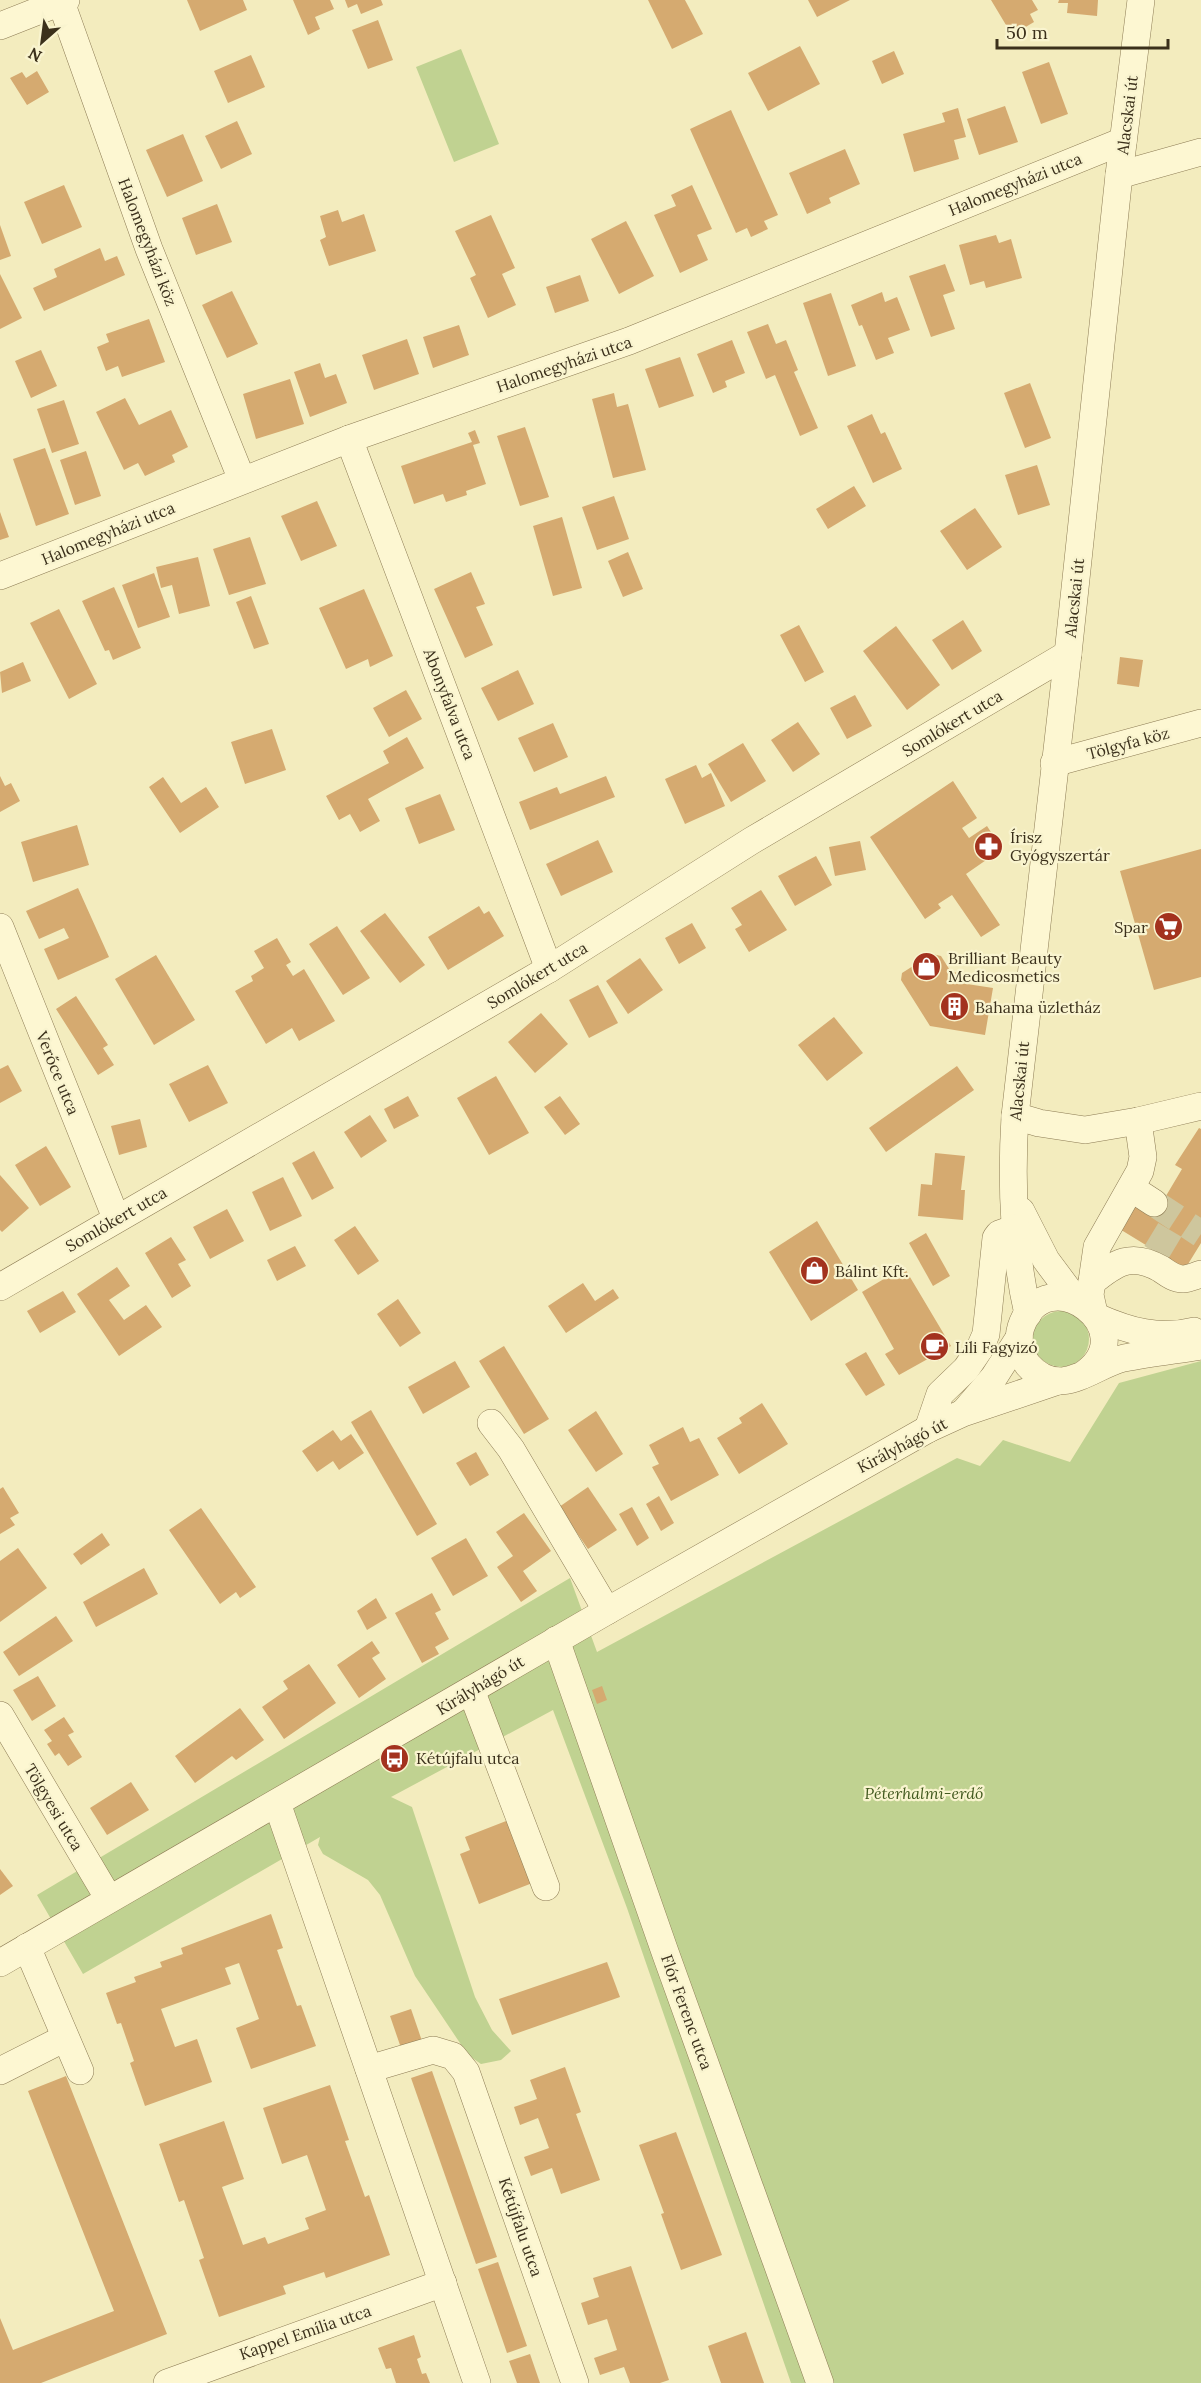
<svg xmlns="http://www.w3.org/2000/svg" width="1201" height="2383" viewBox="0 0 1201 2383" font-family="Lora,serif">
  <style>
    .green { fill: #c0d291 }
    .building { fill: #d5aa70 }
    .lines { fill: none; stroke-linecap: round; stroke-linejoin: round }
    .minor-tunnel { stroke: #cec69d; stroke-width: 27; stroke-dasharray: 27 14; stroke-linecap: butt }
    .minor-casing { stroke: #8d7c55; stroke-width: 28 }
    .minor { stroke: #fdf7d2; stroke-width: 27 }
    .labels { text-anchor: middle; stroke-width: 4.5; stroke-linejoin: round; paint-order: stroke }
    .street-label { font-size: 16px; fill: #3b301b; stroke: #f9f4cf }
    .poi-label { font-size: 16px; fill: #3b301b; stroke: #f9f4cf; text-anchor: start }
    .park-label { font-size: 16px; font-style: italic; fill: #425a1f; stroke: #f9f4cf }
  </style>
  <rect width="100%" height="100%" fill="#f3ecbe"/>
  <g class="green">
    <polygon points="461,49 499,144 454,162 416,67"/>
    <circle cx="1061" cy="1339" r="28"/>
    <polygon points="1201,1361 1201,2383 791,2383 627,1908 553,1710 391,1797 412,1807 475,1997 492,2030 511,2051 501,2060 481,2064 468,2055 415,1976 380,1895 368,1880 323,1854 318,1845 320,1837 83,1974 37,1895 570,1578 597,1652 957,1458 980,1466 1003,1440 1070,1462 1119,1383"/>
  </g>
  <g class="building">
    <polygon points="187,0 243,0 247,10 200,31"/>
    <polygon points="293,0 330,0 334,9 315,17 320,29 308,35"/>
    <polygon points="345,0 381,0 383,5 361,14 357,4 348,8"/>
    <polygon points="648,0 685,0 703,34 672,49"/>
    <polygon points="808,0 850,0 817,17"/>
    <polygon points="991,0 1032,0 1038,10 1030,14 1034,22 1012,35"/>
    <polygon points="1059,0 1098,0 1097,16 1067,13 1068,3 1058,3"/>
    <polygon points="378,20 393,60 368,69 352,30"/>
    <polygon points="800,46 820,84 768,111 748,73"/>
    <polygon points="894,51 904,74 882,84 872,61"/>
    <polygon points="251,55 265,87 228,103 214,71"/>
    <polygon points="1049,62 1068,114 1041,124 1022,72"/>
    <polygon points="37,71 49,92 27,105 10,78 22,72 26,78"/>
    <polygon points="1005,106 1018,142 979,155 967,119"/>
    <polygon points="958,108 966,137 954,140 959,159 914,172 903,134 945,122 942,113"/>
    <polygon points="731,110 778,215 764,221 768,229 751,237 747,228 736,233 690,129"/>
    <polygon points="237,121 252,154 221,169 205,136"/>
    <polygon points="183,134 203,181 167,197 146,150"/>
    <polygon points="845,149 860,184 829,198 831,203 807,214 789,173"/>
    <polygon points="64,185 82,227 42,244 24,202"/>
    <polygon points="692,185 712,229 697,235 708,260 680,273 654,215 676,206 671,195"/>
    <polygon points="217,204 232,242 196,255 182,218"/>
    <polygon points="338,210 342,222 364,214 376,251 329,266 320,240 326,237 320,216"/>
    <polygon points="491,215 515,268 502,274 516,305 488,318 470,278 476,275 455,231"/>
    <polygon points="626,221 654,276 619,294 591,239"/>
    <polygon points="0,225 11,256 0,260"/>
    <polygon points="996,235 999,243 1011,239 1022,278 986,288 984,281 970,285 959,245"/>
    <polygon points="100,248 105,261 117,256 125,275 44,311 33,288 57,277 54,269"/>
    <polygon points="945,264 955,291 943,295 955,329 931,337 909,276"/>
    <polygon points="0,274 22,318 0,329"/>
    <polygon points="580,275 589,301 555,313 546,287"/>
    <polygon points="232,291 258,344 227,358 202,305"/>
    <polygon points="882,292 885,302 897,297 910,330 888,338 894,353 876,360 862,325 859,326 851,305"/>
    <polygon points="831,293 856,366 828,376 803,303"/>
    <polygon points="149,319 165,362 122,377 118,366 106,371 97,347 109,342 106,334"/>
    <polygon points="768,324 776,344 786,340 798,370 794,372 818,428 800,436 775,375 766,379 747,332"/>
    <polygon points="459,325 469,355 433,368 423,337"/>
    <polygon points="407,339 419,374 374,390 362,355"/>
    <polygon points="732,340 745,373 725,381 727,387 713,393 697,354"/>
    <polygon points="41,350 57,386 31,398 15,361"/>
    <polygon points="680,357 694,396 659,408 645,369"/>
    <polygon points="320,363 325,378 336,374 347,403 310,417 294,372"/>
    <polygon points="290,379 304,424 256,439 243,394"/>
    <polygon points="1030,383 1051,438 1025,448 1004,393"/>
    <polygon points="614,393 617,407 628,404 646,470 613,478 592,399"/>
    <polygon points="125,398 139,425 171,410 188,447 172,455 175,462 145,476 138,463 124,470 96,412"/>
    <polygon points="64,400 79,444 52,453 37,409"/>
    <polygon points="872,414 881,434 885,432 902,469 873,483 847,426"/>
    <polygon points="525,427 549,497 520,506 497,436"/>
    <polygon points="475,430 480,443 473,445 486,484 466,491 467,495 446,502 443,494 414,504 401,466 472,442 468,433"/>
    <polygon points="45,448 69,514 36,526 13,459"/>
    <polygon points="86,451 101,496 75,505 60,460"/>
    <polygon points="1037,465 1050,505 1018,515 1005,475"/>
    <polygon points="854,486 866,506 828,529 816,509"/>
    <polygon points="614,496 629,539 597,550 582,507"/>
    <polygon points="317,501 337,546 301,561 281,516"/>
    <polygon points="975,508 1002,547 967,570 940,531"/>
    <polygon points="0,512 9,537 0,540"/>
    <polygon points="562,517 582,588 553,596 533,526"/>
    <polygon points="250,537 266,584 229,595 213,549"/>
    <polygon points="628,552 643,589 623,597 608,561"/>
    <polygon points="198,557 210,606 179,614 172,585 161,588 156,567"/>
    <polygon points="471,572 485,604 476,607 493,645 465,658 434,589"/>
    <polygon points="154,573 170,617 138,628 122,585"/>
    <polygon points="114,587 141,648 113,660 109,650 105,651 82,601"/>
    <polygon points="364,589 393,656 370,667 368,659 346,669 319,608"/>
    <polygon points="251,596 269,644 254,649 236,602"/>
    <polygon points="59,609 97,684 69,699 30,623"/>
    <polygon points="963,620 982,651 952,670 932,640"/>
    <polygon points="799,625 824,672 805,682 780,635"/>
    <polygon points="896,626 940,685 907,710 863,651"/>
    <polygon points="1120,657 1143,660 1139,687 1117,684"/>
    <polygon points="23,662 31,681 2,693 0,672"/>
    <polygon points="518,670 534,704 498,721 481,688"/>
    <polygon points="406,690 422,719 389,737 373,708"/>
    <polygon points="855,695 872,726 847,739 830,708"/>
    <polygon points="798,722 820,754 793,772 771,740"/>
    <polygon points="553,723 568,757 534,772 518,738"/>
    <polygon points="272,729 286,770 245,784 231,742"/>
    <polygon points="407,737 424,768 368,799 380,821 360,832 350,814 339,820 326,796 389,763 383,751"/>
    <polygon points="743,743 766,781 731,802 708,764"/>
    <polygon points="696,765 702,778 711,773 725,806 685,824 665,779"/>
    <polygon points="0,776 5,786 11,783 20,801 0,812"/>
    <polygon points="606,776 615,797 530,830 519,802 557,787 560,794"/>
    <polygon points="163,777 181,803 206,787 219,807 180,833 149,787"/>
    <polygon points="953,781 977,818 962,828 969,838 987,826 1002,849 966,874 1000,925 981,937 952,895 938,904 941,908 925,919 870,837"/>
    <polygon points="440,794 455,830 419,844 405,808"/>
    <polygon points="77,825 89,865 33,882 21,842"/>
    <polygon points="598,840 613,872 561,896 546,864"/>
    <polygon points="860,841 866,870 835,876 829,847"/>
    <polygon points="1201,849 1201,977 1154,990 1120,871"/>
    <polygon points="816,856 832,885 795,906 778,876"/>
    <polygon points="78,888 109,957 58,980 44,949 69,938 64,928 39,939 26,911"/>
    <polygon points="761,890 787,930 749,952 735,929 742,925 731,908"/>
    <polygon points="479,906 484,914 489,911 504,936 448,970 428,937"/>
    <polygon points="385,913 425,965 400,983 360,931"/>
    <polygon points="692,923 706,948 679,964 665,938"/>
    <polygon points="337,926 370,978 343,995 309,944"/>
    <polygon points="277,938 291,962 286,965 293,976 304,969 335,1021 299,1041 292,1028 266,1044 235,991 253,981 251,976 264,968 254,951"/>
    <polygon points="932,954 941,956 951,972 961,973 967,984 993,988 985,1035 930,1026 901,980 902,973"/>
    <polygon points="156,955 195,1020 154,1045 115,979"/>
    <polygon points="640,958 663,990 628,1014 606,981"/>
    <polygon points="598,985 618,1023 589,1038 569,1000"/>
    <polygon points="76,996 108,1045 103,1048 114,1065 98,1075 56,1009"/>
    <polygon points="541,1013 568,1044 535,1073 508,1042"/>
    <polygon points="834,1017 863,1053 827,1081 798,1045"/>
    <polygon points="8,1065 22,1091 0,1103 0,1069"/>
    <polygon points="208,1065 228,1103 189,1122 169,1084"/>
    <polygon points="957,1066 974,1090 886,1152 869,1128"/>
    <polygon points="496,1076 529,1133 489,1155 457,1098"/>
    <polygon points="408,1096 419,1116 394,1129 384,1109"/>
    <polygon points="560,1096 580,1124 565,1135 544,1107"/>
    <polygon points="370,1115 387,1141 361,1158 344,1132"/>
    <polygon points="140,1119 147,1147 119,1155 111,1126"/>
    <polygon points="1199,1128 1201,1129 1201,1243 1185,1269 1118,1228 1137,1198 1157,1211 1182,1169 1175,1165"/>
    <polygon points="46,1146 71,1187 40,1206 15,1165"/>
    <polygon points="314,1151 334,1188 312,1200 292,1163"/>
    <polygon points="935,1153 965,1156 961,1190 965,1190 963,1220 918,1216 921,1184 932,1185"/>
    <polygon points="0,1175 29,1208 2,1232 0,1230"/>
    <polygon points="283,1177 302,1216 270,1231 252,1192"/>
    <polygon points="227,1209 244,1241 210,1259 193,1227"/>
    <polygon points="817,1221 858,1290 811,1321 769,1252"/>
    <polygon points="355,1226 379,1261 358,1275 334,1240"/>
    <polygon points="926,1233 950,1276 933,1286 909,1243"/>
    <polygon points="171,1237 186,1260 178,1264 191,1286 172,1298 145,1253"/>
    <polygon points="295,1246 306,1266 277,1281 267,1260"/>
    <polygon points="117,1267 130,1286 109,1300 124,1320 146,1305 162,1327 119,1356 77,1294"/>
    <polygon points="904,1267 951,1346 899,1375 885,1354 894,1349 862,1292"/>
    <polygon points="583,1283 595,1301 613,1289 619,1298 566,1333 548,1306"/>
    <polygon points="63,1291 76,1312 40,1333 27,1311"/>
    <polygon points="398,1299 421,1333 400,1347 377,1314"/>
    <polygon points="504,1346 549,1419 524,1434 479,1361"/>
    <polygon points="866,1352 885,1385 866,1396 845,1364"/>
    <polygon points="455,1361 470,1387 423,1414 408,1387"/>
    <polygon points="762,1403 788,1444 739,1474 717,1438 742,1423 739,1418"/>
    <polygon points="371,1410 437,1524 417,1536 351,1422"/>
    <polygon points="596,1411 623,1454 596,1472 568,1430"/>
    <polygon points="683,1427 690,1442 699,1438 719,1475 671,1501 652,1467 659,1464 649,1445"/>
    <polygon points="333,1430 341,1441 351,1434 364,1453 339,1470 333,1461 317,1472 302,1451"/>
    <polygon points="476,1452 489,1475 470,1486 456,1463"/>
    <polygon points="3,1487 19,1513 10,1518 15,1525 0,1534 0,1489"/>
    <polygon points="588,1487 617,1530 588,1549 559,1507"/>
    <polygon points="659,1496 674,1523 661,1531 646,1504"/>
    <polygon points="632,1507 649,1538 637,1546 619,1514"/>
    <polygon points="201,1508 256,1587 240,1598 236,1592 220,1604 169,1530"/>
    <polygon points="524,1513 551,1551 523,1571 537,1591 521,1602 497,1567 513,1556 496,1532"/>
    <polygon points="102,1533 110,1545 81,1565 73,1554"/>
    <polygon points="466,1538 488,1576 453,1596 431,1558"/>
    <polygon points="18,1548 47,1588 0,1622 0,1561"/>
    <polygon points="144,1568 158,1594 96,1627 83,1602"/>
    <polygon points="432,1593 441,1610 435,1613 449,1639 435,1647 439,1654 422,1663 395,1613"/>
    <polygon points="376,1598 387,1618 367,1630 357,1611"/>
    <polygon points="56,1616 73,1641 19,1676 3,1652"/>
    <polygon points="372,1641 380,1653 372,1658 386,1679 359,1698 337,1665"/>
    <polygon points="309,1664 336,1703 284,1739 262,1707 288,1689 283,1681"/>
    <polygon points="38,1676 56,1706 32,1721 13,1690"/>
    <polygon points="602,1686 607,1700 597,1704 592,1690"/>
    <polygon points="240,1708 264,1740 236,1760 232,1756 195,1783 175,1756"/>
    <polygon points="64,1717 74,1732 68,1735 82,1757 68,1766 59,1753 55,1756 47,1744 52,1741 44,1730"/>
    <polygon points="131,1782 149,1810 107,1835 90,1808"/>
    <polygon points="511,1819 535,1882 479,1904 460,1854 470,1850 465,1837"/>
    <polygon points="0,1869 13,1886 0,1895"/>
    <polygon points="271,1914 283,1948 277,1950 297,2006 301,2005 316,2046 251,2069 236,2028 259,2019 239,1963 225,1968 231,1984 161,2009 175,2047 197,2039 212,2082 145,2106 130,2063 134,2061 121,2023 117,2024 106,1993 136,1982 134,1977 162,1967 160,1962 183,1954 181,1948"/>
    <polygon points="607,1962 620,1997 512,2035 499,1999"/>
    <polygon points="411,2009 422,2041 401,2048 390,2016"/>
    <polygon points="565,2067 581,2112 576,2114 600,2180 561,2194 552,2168 531,2176 524,2157 549,2148 538,2118 520,2125 514,2107 537,2099 530,2080"/>
    <polygon points="432,2071 497,2257 476,2264 411,2078"/>
    <polygon points="66,2076 167,2334 41,2383 0,2383 0,2318 13,2350 114,2311 28,2091"/>
    <polygon points="330,2085 349,2140 345,2141 365,2197 369,2195 390,2255 326,2278 324,2272 283,2286 286,2294 219,2317 199,2260 204,2258 184,2200 179,2202 159,2144 224,2121 244,2179 222,2187 243,2245 265,2237 268,2244 309,2229 305,2218 326,2210 307,2155 282,2164 263,2108"/>
    <polygon points="676,2132 722,2255 681,2270 661,2214 664,2213 639,2145"/>
    <polygon points="498,2262 527,2346 507,2353 478,2269"/>
    <polygon points="631,2266 669,2380 660,2383 630,2383 624,2367 600,2375 594,2358 617,2350 607,2319 588,2325 581,2303 599,2297 593,2278"/>
    <polygon points="746,2332 764,2383 721,2383 708,2346"/>
    <polygon points="414,2335 421,2357 417,2359 422,2374 426,2373 430,2383 396,2383 391,2368 386,2369 378,2348"/>
    <polygon points="530,2354 540,2383 517,2383 509,2361"/>
  </g>
  <g class="lines">
    <g class="minor-tunnel">
      <polyline points="1154,1203 1201,1234"/>
      <polyline points="1156,1253 1177,1218"/>
    </g>
    <defs>
      <g id="minor">
        <polyline points="61,2 149,249 242,480"/>
        <polyline points="0,26 66,0"/>
        <polyline points="1119,175 1201,152"/>
        <polyline points="349,439 549,969"/>
        <polyline points="0,576 349,439 629,341 1123,141"/>
        <polyline points="1054,763 1201,723"/>
        <polyline points="0,927 116,1218"/>
        <polyline points="1015,1116 1039,1123 1085,1130 1138,1121 1201,1106"/>
        <polyline points="1131,1188 1154,1203"/>
        <polyline points="1021,1211 1046,1260 1075,1299"/>
        <path d="M 1092,1282 C 1116,1262 1132,1252 1161,1269 C 1167,1273 1174,1279 1183,1279 C 1188,1279 1195,1276 1201,1274"/>
        <polyline points="0,1287 549,969 751,841 1068,654"/>
        <polyline points="1094,1313 1090,1295 1097,1247 1140,1171 1143,1157 1138,1121"/>
        <path d="M 1028,1314 C 1013,1249 1011,1182 1015,1116 L 1068,654 L 1119,175 L 1141,0"/>
        <path d="M 1097,1317 C 1129,1331 1159,1340 1194,1331"/>
        <path d="M 1081,1376 C 1150,1332 1046,1254 1021,1327 C 1017,1339 1020,1355 1028,1365 C 1060,1401 1091,1366 1124,1358 C 1149,1353 1176,1350 1201,1346"/>
        <polyline points="964,1412 994,1377 1019,1338"/>
        <polyline points="491,1423 511,1449 607,1611"/>
        <polyline points="928,1429 940,1394 966,1369 979,1350 986,1334 996,1238 999,1234 1016,1228"/>
        <polyline points="556,1640 665,1952 820,2383"/>
        <polyline points="471,1690 546,1887"/>
        <polyline points="0,1715 109,1899"/>
        <polyline points="277,1803 477,2383"/>
        <polyline points="27,1947 80,2071"/>
        <polyline points="0,1963 607,1611 928,1429 963,1413 1058,1381"/>
        <polyline points="369,2069 433,2050 453,2056 466,2072 575,2383"/>
        <polyline points="0,2071 65,2038"/>
        <polyline points="167,2383 443,2283"/>
      </g>
    </defs>
    <use href="#minor" class="minor-casing"/>
    <use href="#minor" class="minor"/>
  </g>
  <defs>
    <symbol id="pharmacy-disc" viewBox="-11 -11 22 22"><circle r="9.5" fill="#a3321e" stroke="#f9f4cf"/><path d="M-2-6h4v4h4v4h-4v4h-4v-4h-4v-4h4Z" fill="#fff"/></symbol>
    <symbol id="supermarket-disc" viewBox="-11 -11 22 22"><circle r="9.5" fill="#a3321e" stroke="#f9f4cf"/><path d="M-6-5.5h2.5l.6 2H6L4.5 2H-2.5L-4.4-4H-6ZM-1.5 3.2a1.3 1.3 0 1 0 .1 0ZM3 3.2a1.3 1.3 0 1 0 .1 0Z" fill="#fff"/></symbol>
    <symbol id="shop-disc" viewBox="-11 -11 22 22"><circle r="9.5" fill="#a3321e" stroke="#f9f4cf"/><path d="M-5-2.5h2.3a2.7 3.5 0 0 1 5.4 0H5L5.5 6h-11ZM-1.5-2.5h3a1.5 2.3 0 0 0-3 0Z" fill="#fff"/></symbol>
    <symbol id="building-disc" viewBox="-11 -11 22 22"><circle r="9.5" fill="#a3321e" stroke="#f9f4cf"/><path d="M-4-6H4V6H1V3H-1V6H-4ZM-2.5-4.3h1.7v1.8h-1.7ZM.8-4.3h1.7v1.8H.8ZM-2.5-1h1.7V.8h-1.7ZM.8-1h1.7V.8H.8Z" fill="#fff"/></symbol>
    <symbol id="cafe-disc" viewBox="-11 -11 22 22"><circle r="9.5" fill="#a3321e" stroke="#f9f4cf"/><path d="M-5.5-4.5H6V0H3Q3 3.5 0 3.5H-2.5Q-5.5 3.5-5.5 0ZM3-3.2v2h1.7v-2ZM-6 4.5H4V6H-6Z" fill="#fff"/></symbol>
    <symbol id="bus-disc" viewBox="-11 -11 22 22"><circle r="9.5" fill="#a3321e" stroke="#f9f4cf"/><path d="M-5-6H5V4H4V6H2V4H-2V6H-4V4H-5ZM-3.5-4V0h7V-4ZM-3.5 1.2v1.5H-2V1.2ZM2 1.2v1.5H3.5V1.2Z" fill="#fff"/></symbol>
  </defs>
  <g fill-rule="evenodd">
    <use href="#pharmacy-disc" x="972" y="830" width="33" height="33"/>
    <use href="#supermarket-disc" x="1152" y="910" width="33" height="33"/>
    <use href="#shop-disc" x="910" y="950" width="33" height="33"/>
    <use href="#building-disc" x="938" y="990" width="33" height="33"/>
    <use href="#shop-disc" x="798" y="1254" width="33" height="33"/>
    <use href="#cafe-disc" x="918" y="1330" width="33" height="33"/>
    <use href="#bus-disc" x="378" y="1742" width="33" height="33"/>
  </g>
  <g class="labels">
    <g class="street-label">
      <text transform="translate(1127 115) rotate(-83)" y="6">Alacskai út</text>
      <text transform="translate(1015 184) rotate(-22)" y="6">Halomegyházi utca</text>
      <text transform="translate(148 242) rotate(69)" y="6">Halomegyházi köz</text>
      <text transform="translate(564 364) rotate(-19)" y="6">Halomegyházi utca</text>
      <text transform="translate(108 533) rotate(-22)" y="6">Halomegyházi utca</text>
      <text transform="translate(1074 598) rotate(-84)" y="6">Alacskai út</text>
      <text transform="translate(450 704) rotate(69)" y="6">Abonyfalva utca</text>
      <text transform="translate(952 723) rotate(-31)" y="6">Somlókert utca</text>
      <text transform="translate(1128 743) rotate(-15)" y="6">Tölgyfa köz</text>
      <text transform="translate(537 975) rotate(-31)" y="6">Somlókert utca</text>
      <text transform="translate(58 1073) rotate(68)" y="6">Verőce utca</text>
      <text transform="translate(1019 1081) rotate(-84)" y="6">Alacskai út</text>
      <text transform="translate(116 1219) rotate(-30)" y="6">Somlókert utca</text>
      <text transform="translate(902 1445) rotate(-28)" y="6">Királyhágó út</text>
      <text transform="translate(480 1685) rotate(-31)" y="6">Királyhágó út</text>
      <text transform="translate(54 1807) rotate(59)" y="6">Tölgyesi utca</text>
      <text transform="translate(687 2012) rotate(70)" y="6">Flór Ferenc utca</text>
      <text transform="translate(521 2227) rotate(71)" y="6">Kétújfalu utca</text>
      <text transform="translate(305 2332) rotate(-19)" y="6">Kappel Emília utca</text>
    </g>
    <g class="poi-label">
      <text x="1010" y="843">Írisz<tspan x="1010" dy="18">Gyógyszertár</tspan></text>
      <text x="1148" y="933" text-anchor="end">Spar</text>
      <text x="948" y="964">Brilliant Beauty<tspan x="948" dy="18">Medicosmetics</tspan></text>
      <text x="975" y="1013">Bahama üzletház</text>
      <text x="835" y="1277">Bálint Kft.</text>
      <text x="955" y="1353">Lili Fagyizó</text>
      <text x="416" y="1764">Kétújfalu utca</text>
    </g>
    <g class="park-label">
      <text x="924" y="1799">Péterhalmi-erdő</text>
    </g>
  </g>
  <g transform="translate(42 42) rotate(208)" stroke="#f9f4cf" stroke-width="4.5" paint-order="stroke">
  <path d="M0-4.5L10 22L0 15L-10 22Z" fill="#3b301b"/>
  <text y="-9" font-size="16" font-weight="bold" text-anchor="middle" fill="#3b301b">N</text>
  </g>
  <path d="M997 39v9h171v-9" fill="none" stroke="#3b301b" stroke-width="3"/>
  <text x="1006" y="39" font-size="18" fill="#3b301b" stroke="#f9f4cf" stroke-width="4.5" paint-order="stroke">50 m</text>
</svg>
